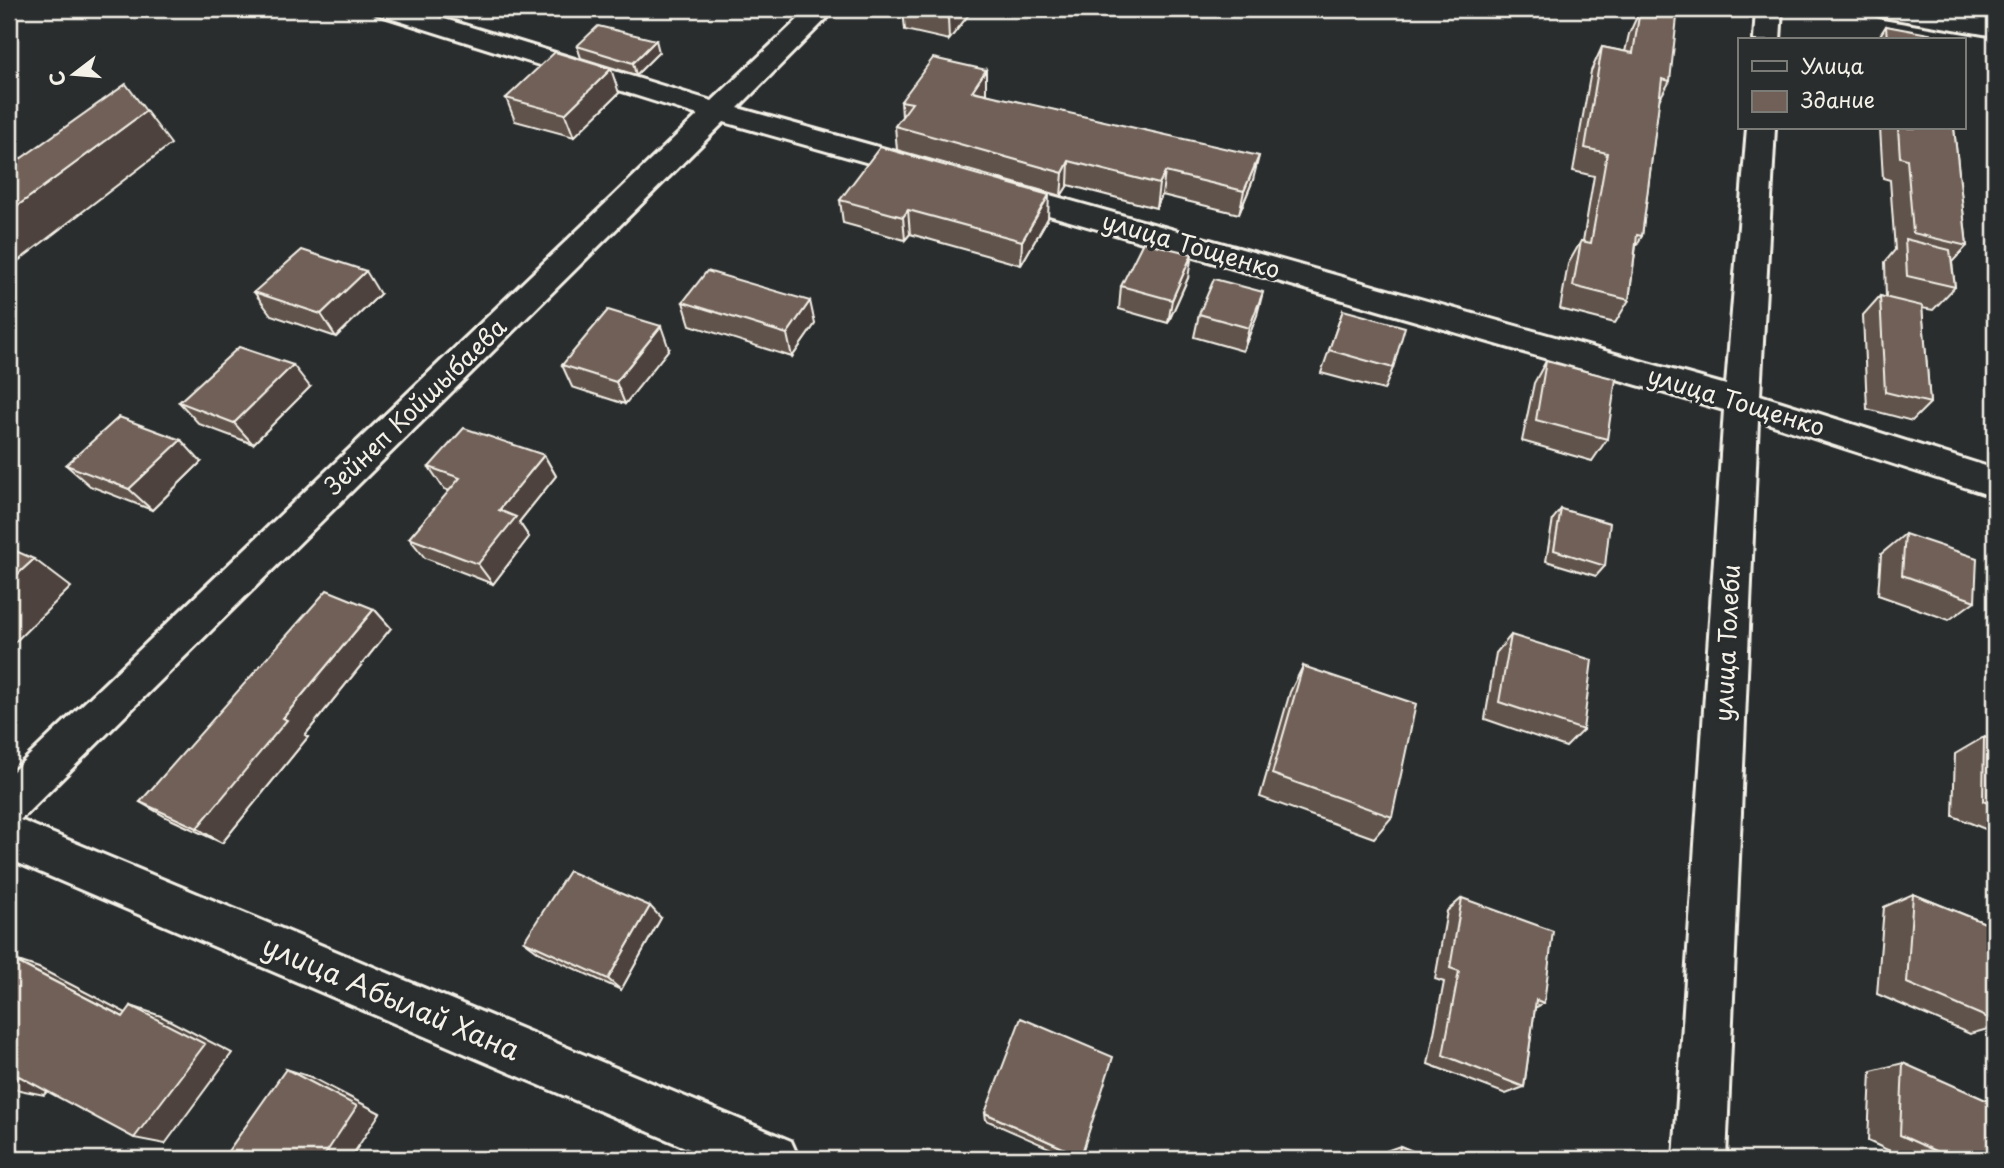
<svg xmlns="http://www.w3.org/2000/svg" width="2004" height="1168" viewBox="0 0 2004 1168" font-family="'Playpen Sans',sans-serif">
  <style>
    .lines { fill: none; stroke-linecap: round; stroke-linejoin: round }
    .minor-casing { stroke: #f4f1e8; stroke-width: 6 }
    .minor { fill: #2a2d2e; fill-rule: evenodd }
    .wall { fill: #60534c; stroke: #f4f1e8; stroke-width: 2 }
    .shaded-wall { fill: #4e433e; stroke: #f4f1e8; stroke-width: 2 }
    .building { fill: #706058; stroke: #f4f1e8; stroke-width: 2 }
    .labels { text-anchor: middle; stroke-width: 7; stroke-linejoin: round; paint-order: stroke }
    .street-label { font-size: 24px; fill: #f4f1e8; stroke: #2a2d2e }
    .near-street-label { font-size: 28px; fill: #f4f1e8; stroke: #2a2d2e }
  </style>
  <rect width="100%" height="100%" fill="#2a2d2e"/>
  <filter id="ink" filterUnits="userSpaceOnUse"><feTurbulence type="fractalNoise" baseFrequency=".0143" numOctaves="2"/><feDisplacementMap in="SourceGraphic" scale="14" xChannelSelector="R" yChannelSelector="G"/><feConvolveMatrix kernelMatrix="1 2 1 2 8 2 1 2 1" color-interpolation-filters="sRGB"/></filter>
  <g filter="url(#ink)">
    <g class="lines">
      <defs>
        <g id="minor">
          <polygon points="373,9 412,9 712,101 809,9 836,9 738,108 932,162 937,169 932,176 922,178 724,122 20,820 791,1141 799,1159 713,1159 9,859 9,775 698,115 377,14"/>
          <polygon points="1756,9 1782,9 1780,40 1754,40"/>
          <polygon points="1870,9 1927,9 1995,20 1995,36 1883,17 1874,14"/>
          <polygon points="1747,128 1775,128 1760,395 1995,469 1995,497 1758,420 1726,1159 1674,1159 1724,410 990,198 985,191 990,184 1000,181 1726,385"/>
        </g>
      </defs>
      <use href="#minor" class="minor-casing"/>
      <use href="#minor" class="minor"/>
    </g>
    <g class="wall">
      <polygon points="903,9 973,9 949,40 905,30"/>
      <polygon points="1640,10 1670,81 1659,100 1642,236 1636,246 1629,300 1615,323 1560,309 1568,264 1581,241 1583,241 1594,176 1573,171 1591,71 1602,47 1625,52 1629,34"/>
      <polygon points="1886,26 1945,40 1877,40"/>
      <polygon points="577,46 659,52 636,75 581,58"/>
      <polygon points="986,70 986,94 1253,180 1239,214 1162,195 1156,208 1068,185 1061,196 897,150 895,126 902,117 901,101"/>
      <polygon points="619,93 574,137 515,121 506,98"/>
      <polygon points="1878,128 1954,128 1967,246 1952,262 1955,287 1933,310 1922,308 1930,403 1912,421 1867,409 1863,315 1880,296 1886,298 1885,262 1895,250 1890,180 1883,178 1880,128"/>
      <polygon points="840,200 1048,218 1021,265 910,234 905,240 843,223"/>
      <polygon points="1188,278 1168,323 1119,309 1121,286"/>
      <polygon points="254,292 380,294 336,337 271,315"/>
      <polygon points="683,302 815,324 792,357 690,325"/>
      <polygon points="1343,310 1393,368 1384,390 1321,373"/>
      <polygon points="1199,314 1257,315 1243,351 1194,337"/>
      <polygon points="669,349 625,404 572,387 562,365"/>
      <polygon points="1546,361 1607,439 1592,461 1522,441 1534,383"/>
      <polygon points="310,387 253,444 199,424 179,402"/>
      <polygon points="544,455 556,476 519,522 529,537 493,584 425,558 409,538 450,491 444,489 429,467"/>
      <polygon points="201,462 152,510 90,486 66,465"/>
      <polygon points="1561,509 1605,566 1596,576 1546,561 1553,519"/>
      <polygon points="1905,534 1975,601 1949,620 1878,595 1881,554"/>
      <polygon points="374,609 391,628 305,735 308,737 222,843 166,817 140,802"/>
      <polygon points="1511,635 1583,730 1566,747 1485,719 1496,653"/>
      <polygon points="1303,666 1392,817 1374,838 1260,797 1290,692"/>
      <polygon points="1984,737 1995,741 1995,833 1953,816 1955,754"/>
      <polygon points="1913,894 1995,927 1995,1027 1970,1034 1877,994 1884,907"/>
      <polygon points="1462,898 1544,1003 1535,1008 1524,1087 1506,1094 1428,1064 1444,982 1435,979 1447,911"/>
      <polygon points="661,918 621,990 540,953 524,941"/>
      <polygon points="1903,1063 1995,1159 1907,1159 1868,1141 1871,1071"/>
      <polygon points="985,1113 1081,1156 1079,1159 1074,1159 986,1120"/>
      <polygon points="1400,1146 1432,1159 1385,1159 1386,1151"/>
    </g>
    <g class="shaded-wall">
      <polygon points="955,9 973,9 949,40 948,17"/>
      <polygon points="656,40 659,52 636,75 633,63"/>
      <polygon points="611,69 619,93 574,137 565,114"/>
      <polygon points="986,70 986,94 972,91"/>
      <polygon points="146,111 171,144 9,268 9,212"/>
      <polygon points="1259,156 1253,180 1239,214 1244,191"/>
      <polygon points="1069,161 1068,185 1061,196 1063,173"/>
      <polygon points="1165,172 1162,195 1156,208 1159,184"/>
      <polygon points="1049,195 1048,218 1021,265 1022,241"/>
      <polygon points="908,210 910,234 905,240 903,217"/>
      <polygon points="1192,254 1188,278 1168,323 1172,300"/>
      <polygon points="366,271 380,294 336,337 321,314"/>
      <polygon points="1263,292 1257,315 1243,351 1249,328"/>
      <polygon points="810,301 815,324 792,357 787,334"/>
      <polygon points="661,326 669,349 625,404 616,382"/>
      <polygon points="293,365 310,387 253,444 234,423"/>
      <polygon points="181,440 201,462 152,510 129,489"/>
      <polygon points="544,455 556,476 519,522 529,537 493,584 478,564 499,510"/>
      <polygon points="34,559 71,587 9,648 9,582"/>
      <polygon points="374,609 391,628 305,735 308,737 222,843 197,828 283,718"/>
      <polygon points="650,906 661,918 621,990 608,979"/>
      <polygon points="9,958 39,968 153,1027 123,1017"/>
      <polygon points="131,1006 161,1016 232,1053 165,1144 134,1138"/>
      <polygon points="286,1069 311,1077 380,1113 350,1159 322,1159"/>
      <polygon points="19,1076 54,1084 44,1095 10,1088"/>
    </g>
    <g class="building">
      <polygon points="913,9 955,9 948,17"/>
      <polygon points="1640,10 1677,17 1670,81 1662,79 1642,236 1637,235 1629,300 1573,286 1581,241 1591,243 1607,153 1585,148 1602,47 1633,53"/>
      <polygon points="598,26 656,40 633,63 577,46"/>
      <polygon points="1886,26 1945,37 1945,40 1887,40"/>
      <polygon points="555,52 611,69 565,114 506,98"/>
      <polygon points="933,58 986,70 972,91 1259,156 1244,191 1165,172 1159,184 1069,161 1063,173 895,126 912,103 901,101"/>
      <polygon points="126,84 146,111 9,212 9,167"/>
      <polygon points="1898,128 1954,128 1967,246 1913,233 1907,159 1900,157"/>
      <polygon points="880,147 1049,195 1022,241 908,210 903,217 840,200"/>
      <polygon points="1905,239 1950,250 1955,287 1907,276"/>
      <polygon points="1143,242 1192,254 1172,300 1121,286"/>
      <polygon points="302,250 366,271 321,314 254,292"/>
      <polygon points="707,271 810,301 787,334 683,302"/>
      <polygon points="1214,279 1263,292 1249,328 1199,314"/>
      <polygon points="1880,296 1922,306 1930,403 1885,392"/>
      <polygon points="608,310 661,326 616,382 562,365"/>
      <polygon points="1343,310 1405,327 1393,368 1329,350"/>
      <polygon points="239,347 293,365 234,423 179,402"/>
      <polygon points="1546,361 1616,379 1607,439 1536,420"/>
      <polygon points="119,417 181,440 129,489 66,465"/>
      <polygon points="464,428 544,455 499,510 516,517 478,564 409,538 460,478 429,467"/>
      <polygon points="1561,509 1610,523 1605,566 1554,550"/>
      <polygon points="1905,534 1977,558 1975,601 1902,575"/>
      <polygon points="9,548 34,559 9,582"/>
      <polygon points="327,590 374,609 283,718 287,720 197,828 140,802"/>
      <polygon points="1511,635 1592,660 1583,730 1499,702"/>
      <polygon points="1303,666 1416,704 1392,817 1272,774"/>
      <polygon points="1984,737 1995,741 1995,806 1983,801"/>
      <polygon points="569,871 650,906 608,979 524,941"/>
      <polygon points="1913,894 1995,927 1995,1021 1907,983"/>
      <polygon points="1462,898 1553,931 1544,1003 1536,1000 1524,1087 1443,1055 1459,971 1450,968"/>
      <polygon points="9,958 123,1017 131,1006 205,1044 134,1138 19,1076 10,1088 9,1088"/>
      <polygon points="1021,1018 1113,1057 1081,1156 985,1113"/>
      <polygon points="1903,1063 1995,1104 1995,1159 1953,1159 1900,1135"/>
      <polygon points="286,1069 357,1106 322,1159 228,1159 224,1157"/>
      <polygon points="1400,1146 1432,1159 1398,1159"/>
    </g>
  </g>
  <g class="labels">
    <g class="street-label">
      <text transform="translate(1191 246) rotate(16)" y="8">улица Тощенко</text>
      <text transform="translate(1736 402) rotate(17)" y="8">улица Тощенко</text>
      <text transform="translate(416 407) rotate(-44)" y="8">Зейнеп Койшыбаева</text>
      <text transform="translate(1728 643) rotate(-87)" y="8">улица Толеби</text>
    </g>
    <g class="near-street-label">
      <text transform="translate(391 998) rotate(23)" y="10">улица Абылай Хана</text>
    </g>
  </g>
  <rect width="2004" height="1168" fill="none" stroke="#2a2d2e" stroke-width="35"/>
  <rect x="18" y="18" width="1969" height="1133" fill="none" stroke="#f4f1e8" stroke-width="2.5" filter="url(#ink)"/>
  <rect x="1738" y="38" width="228" height="91" fill="#2a2d2e" stroke="#7b7b78" stroke-width="2"/>
  <rect x="1752" y="61" width="35" height="10" fill="#2a2d2e" stroke="#7b7b78" stroke-width="2"/>
  <text x="1801" y="74" font-size="21" fill="#f4f1e8">Улица</text>
  <rect x="1752" y="91" width="35" height="21" fill="#706058" stroke="#7b7b78" stroke-width="2"/>
  <text x="1801" y="108" font-size="21" fill="#f4f1e8">Здание</text>
  <g transform="translate(74 74) rotate(254)" stroke="#2a2d2e" stroke-width="5" paint-order="stroke">
  <path d="M0-5L12 26L0 18L-12 26Z" fill="#f4f1e8"/>
  <text y="-10" font-size="19" font-weight="bold" text-anchor="middle" fill="#f4f1e8">С</text>
  </g>
</svg>
